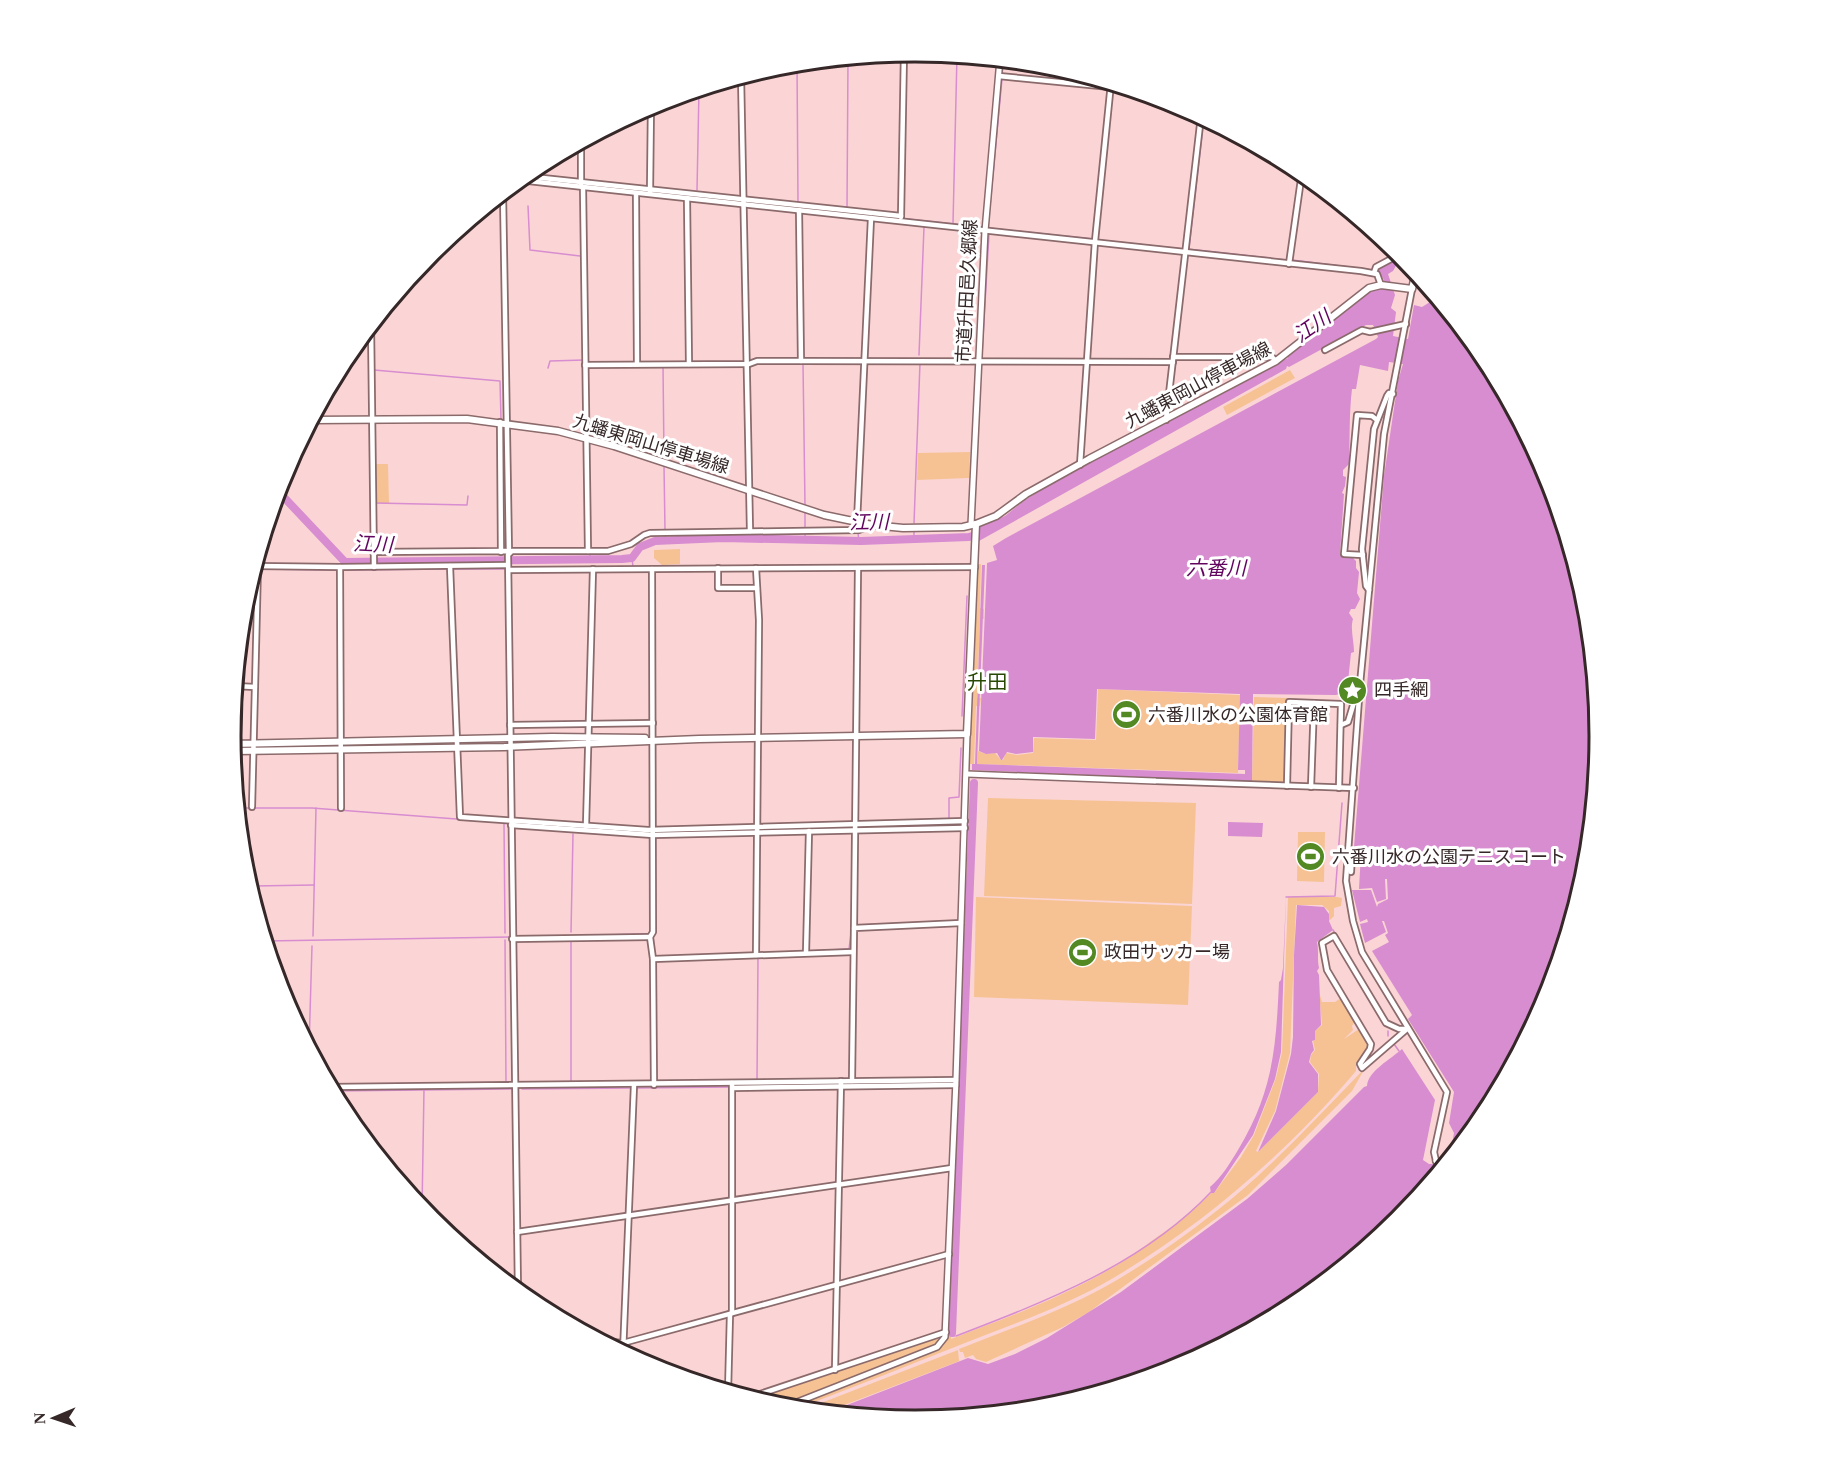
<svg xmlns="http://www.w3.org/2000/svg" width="1831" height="1472" viewBox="0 0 1831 1472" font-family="'Times New Roman','Noto Sans JP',serif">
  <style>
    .green { fill: #f6c294 }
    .water { fill: #d78dd0 }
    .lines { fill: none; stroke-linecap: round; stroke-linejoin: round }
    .stream { stroke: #d78dd0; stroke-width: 1.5 }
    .river { stroke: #d78dd0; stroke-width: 8 }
    .minor-casing { stroke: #8b6a6b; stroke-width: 8 }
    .tertiary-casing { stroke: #8b6a6b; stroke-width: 8 }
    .secondary-casing { stroke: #8b6a6b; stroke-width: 9 }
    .minor { stroke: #fff; stroke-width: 4.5 }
    .tertiary { stroke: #fff; stroke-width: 5 }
    .secondary { stroke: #fff; stroke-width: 6 }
    .labels { text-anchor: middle; stroke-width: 6; stroke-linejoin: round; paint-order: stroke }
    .street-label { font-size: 18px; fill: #362828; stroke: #fff }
    .poi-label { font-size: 18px; fill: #362828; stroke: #fff; text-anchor: start }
    .water-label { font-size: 20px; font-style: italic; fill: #62055f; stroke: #fff }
    .neighbourhood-label { font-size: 20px; fill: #274904; stroke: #fff }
    .rim { fill: none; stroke: #362828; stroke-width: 3 }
  </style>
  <rect width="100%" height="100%" fill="#fbd5d5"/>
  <g class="green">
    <polygon points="1290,370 1295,378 1227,415 1223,407"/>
    <polygon points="970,452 969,478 917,480 918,453"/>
    <polygon points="374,464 388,464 389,503 375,503"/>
    <polygon points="680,549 680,564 662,565 654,558 654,550"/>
    <polygon points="977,564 981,564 980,608 984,609 984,619 980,619 977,698 981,698 980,706 976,706 974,764 969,764"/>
    <polygon points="1098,689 1240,695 1238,773 977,764 978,751 986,754 995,753 1001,760 1003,760 1006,753 1017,755 1033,753 1034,738 1096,740"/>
    <polygon points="1254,697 1287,698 1285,779 1281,783 1252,782"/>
    <polygon points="988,798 1196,803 1192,904 984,896"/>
    <polygon points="1298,832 1325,832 1324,882 1297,881"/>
    <polygon points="976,897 1192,906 1188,1005 974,997"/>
    <path d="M 1288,897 L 1337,897 L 1342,898 L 1341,906 L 1334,908 L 1334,916 L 1329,921 L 1329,911 L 1322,905 L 1296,905 L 1290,1053 L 1275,1111 L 1256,1151 L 1258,1152 L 1318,1092 L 1319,1074 L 1310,1062 L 1311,1055 L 1315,1050 L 1313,1041 L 1315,1040 L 1315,1031 L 1322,1025 L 1319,992 L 1322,1002 L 1335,1002 L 1342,997 L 1346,1004 L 1346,1009 L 1356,1020 L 1352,1026 L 1353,1030 L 1344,1039 L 1359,1029 L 1370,1045 L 1356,1065 L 1356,1071 C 1288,1151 1206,1223 1115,1277 C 1070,1304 1019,1322 970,1341 C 912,1364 854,1387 796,1409 L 789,1408 L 935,1351 L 943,1346 L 948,1335 L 951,1334 L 951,1339 C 1006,1318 1061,1298 1112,1268 C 1125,1261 1138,1251 1150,1242 C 1172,1227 1193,1212 1211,1193 L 1214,1193 L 1241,1157 L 1254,1135 L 1276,1078 L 1282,1052 Z"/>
    <path d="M 1365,1068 L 1352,1091 L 1248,1195 L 1089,1312 L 1063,1327 L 986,1362 L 976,1359 L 973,1355 L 965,1358 L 963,1352 L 960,1352 L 959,1349 C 1012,1328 1068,1309 1117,1280 C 1167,1250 1216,1214 1259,1175 C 1296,1141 1330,1104 1365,1068 Z"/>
    <polygon points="938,1338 938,1342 925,1349 779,1407 753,1399"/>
    <polygon points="958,1350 959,1361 957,1362 826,1412 803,1410"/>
  </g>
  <g class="water">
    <path d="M 1397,249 L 1402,255 L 1393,271 L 1388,274 L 1395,295 L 1391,308 L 1396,312 L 1393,336 L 1408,339 L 1414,305 L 1422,307 L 1430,302 L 1432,291 L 1485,356 L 1548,474 L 1587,603 L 1600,736 L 1587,870 L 1564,948 L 1548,998 L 1485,1117 L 1400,1221 L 1296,1306 L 1177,1369 L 1049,1408 L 916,1421 L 829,1412 L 968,1358 L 988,1364 L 1015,1354 L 1047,1338 L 1121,1292 L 1247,1199 L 1286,1165 L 1364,1087 L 1367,1086 C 1368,1071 1391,1059 1402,1049 L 1435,1100 L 1423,1160 L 1429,1164 L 1436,1164 L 1450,1155 L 1454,1133 L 1449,1123 L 1454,1092 L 1408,1019 L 1412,1015 L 1372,951 L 1389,942 L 1385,935 L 1388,933 L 1384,921 L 1382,921 L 1386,932 L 1365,943 L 1360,924 L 1368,922 L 1367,919 L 1360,922 L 1352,890 L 1371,890 L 1377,907 L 1378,904 L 1388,899 L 1387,879 L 1385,879 L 1386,899 L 1377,902 L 1372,888 L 1359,889 L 1361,852 L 1382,853 L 1383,866 L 1385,866 L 1384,849 L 1354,847 L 1384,476 L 1398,381 L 1403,364 L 1389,362 L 1388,371 L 1360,365 L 1356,389 L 1352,389 C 1349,414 1350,438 1349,464 L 1343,470 L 1343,476 L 1346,477 L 1345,486 L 1342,493 L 1344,494 L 1340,554 L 1342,557 L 1353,558 L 1356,561 L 1356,568 L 1359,572 L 1357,593 L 1360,599 L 1355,609 L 1351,609 L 1349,613 L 1353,619 C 1350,629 1354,641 1354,652 L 1351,653 L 1347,691 L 1336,695 L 1253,694 L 1252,782 L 972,770 L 972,764 L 975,764 L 982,565 L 985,565 L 977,764 L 1245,774 L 1245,770 L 1238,770 L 1240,694 L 1097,689 L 1095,739 L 1033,737 L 1033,752 L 1016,754 L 1007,752 L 1002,760 L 1001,760 L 997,753 L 986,754 L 979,751 L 987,563 L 997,560 L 993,546 L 1006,538 L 1376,339 L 1378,337 L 1373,325 L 1366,325 L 1289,367 L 1287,366 L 1286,369 L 979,541 L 979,527 L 1005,516 L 1025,500 L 1068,474 L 1288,358 L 1288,356 L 1369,292 L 1385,288 C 1386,282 1382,274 1376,272 L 1377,268 L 1393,258 Z"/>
    <polygon points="1228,822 1263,823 1262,837 1228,836"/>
    <path d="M 1286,896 L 1281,1052 L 1275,1079 L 1253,1135 L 1214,1193 L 1211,1193 L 1210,1187 C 1222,1177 1230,1163 1238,1150 C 1273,1092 1276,1048 1279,982 L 1281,980 L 1283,968 Z"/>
    <path d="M 1297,905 L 1324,907 L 1329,914 L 1329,921 L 1333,930 L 1317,942 C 1319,951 1317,960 1319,968 L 1317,971 L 1319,975 L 1321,1025 L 1315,1031 L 1315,1040 L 1312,1041 L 1314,1050 L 1311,1054 L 1309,1062 L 1318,1074 L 1318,1092 L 1258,1152 L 1276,1111 L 1291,1054 L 1293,1037 L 1294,955 Z"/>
  </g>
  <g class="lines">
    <g class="stream">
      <polyline points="797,63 798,203"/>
      <polyline points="1002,74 1004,60"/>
      <polyline points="697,190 699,89"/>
      <polyline points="528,206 530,250 580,256"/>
      <polyline points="847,208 848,58"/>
      <polyline points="859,214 983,227"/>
      <polyline points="953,223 957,55"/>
      <polyline points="988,227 1002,79"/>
      <polyline points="988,228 1093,239"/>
      <polyline points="1098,240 1183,249"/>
      <polyline points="1189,248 1204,117"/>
      <polyline points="1187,249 1287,260"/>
      <polyline points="1292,260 1373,270"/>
      <polyline points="919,355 924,227"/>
      <polyline points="982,355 989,234"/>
      <polyline points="803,359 1170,359"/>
      <polyline points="750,361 756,359 798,359"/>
      <polyline points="588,363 625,363"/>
      <polyline points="803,364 805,506"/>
      <polyline points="663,365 664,459"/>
      <polyline points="548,368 550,361 584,360"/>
      <polyline points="374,370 500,381 501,419"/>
      <polyline points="664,466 665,530"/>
      <polyline points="375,503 467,505 468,496"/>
      <polyline points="805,512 805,528"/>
      <polyline points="914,523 920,363"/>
      <polyline points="858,526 858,528"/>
      <polyline points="858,533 859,541"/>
      <polyline points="805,534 805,540"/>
      <polyline points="665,535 665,540"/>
      <polyline points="752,535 752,539"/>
      <polyline points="914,539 914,532"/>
      <polyline points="590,553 590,560"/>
      <polyline points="504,554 506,560"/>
      <polyline points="632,558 633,567 967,565"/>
      <polyline points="595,567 632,567"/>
      <polyline points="261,569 337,570"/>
      <polyline points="453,569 504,569"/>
      <polyline points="342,570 448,569"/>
      <polyline points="511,572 511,600"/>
      <polyline points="759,572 759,587"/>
      <polyline points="338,578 338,612"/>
      <polyline points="512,659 512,693"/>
      <polyline points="962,716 967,596"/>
      <polyline points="854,726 855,571"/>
      <polyline points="238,808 312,808 509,823"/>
      <polyline points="949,819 949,798 959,797 961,748"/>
      <polyline points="853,822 854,741"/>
      <polyline points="504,823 505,933"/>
      <polyline points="970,825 972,825"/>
      <polyline points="760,830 957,825"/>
      <polyline points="661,833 755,830"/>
      <polyline points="852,871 853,834"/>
      <polyline points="249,886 314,885"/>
      <polyline points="1286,897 1335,896 1342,803"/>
      <polyline points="966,920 969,920"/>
      <polyline points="856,925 909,923"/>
      <polyline points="1333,930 1388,1022"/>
      <polyline points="571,932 573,834"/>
      <polyline points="653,935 654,948"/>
      <polyline points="313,936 316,808"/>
      <polyline points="515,937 648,934"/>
      <polyline points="505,940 506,1083"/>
      <polyline points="265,941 511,937"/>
      <polyline points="571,941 571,1081"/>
      <polyline points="809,951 849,949 852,926"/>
      <polyline points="767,953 804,951"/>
      <polyline points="851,981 851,954"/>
      <polyline points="1388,1031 1388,1036"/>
      <polyline points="1394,1044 1399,1051"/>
      <polyline points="309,1048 312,946"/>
      <polyline points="757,1080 758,958"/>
      <polyline points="960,1082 962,1082"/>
      <polyline points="844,1084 948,1083"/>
      <polyline points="736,1086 839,1084"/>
      <polyline points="637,1088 731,1087"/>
      <polyline points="522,1089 632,1088"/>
      <polyline points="332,1091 514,1089"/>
      <polyline points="422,1210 424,1089"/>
      <polyline points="733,1236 734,1263"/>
      <polyline points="954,1255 956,1255"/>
      <polyline points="840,1286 878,1276"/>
      <polyline points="788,1300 835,1288"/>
      <polyline points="951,1333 954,1336"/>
      <path d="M 956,1336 C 1047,1301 1143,1264 1211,1192"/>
      <polyline points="607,1344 621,1345"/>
      <polyline points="792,1386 939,1337"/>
    </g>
    <g class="river">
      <polyline points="278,491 345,562 622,559 632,558 640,547 655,541 723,538 861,541 969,537 982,533"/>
      <polyline points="952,1333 974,783"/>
    </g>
    <defs>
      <g id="minor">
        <polyline points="741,76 750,531"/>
        <polyline points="999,76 1110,87"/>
        <polyline points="524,176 901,216"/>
        <polyline points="519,180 1361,271 1377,274 1381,285"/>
        <polyline points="581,184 581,142"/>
        <polyline points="583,187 588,551"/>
        <polyline points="650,192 651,104"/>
        <polyline points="636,193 637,364"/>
        <polyline points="687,198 689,364"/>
        <polyline points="799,210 801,361"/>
        <polyline points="901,217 904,52"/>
        <polyline points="1289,264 1302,172"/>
        <polyline points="1374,273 1376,267 1391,259 1396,248"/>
        <polyline points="1412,289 1384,434 1360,684 1346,881 1353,921 1362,952 1447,1092 1434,1152 1436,1161"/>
        <polyline points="371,325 374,567"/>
        <polyline points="1325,350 1362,330 1370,332 1406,324"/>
        <polyline points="1173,357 1272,357 1276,361"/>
        <polyline points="585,365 749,364 757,361 802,361 1173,362"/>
        <polyline points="1166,420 1201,116"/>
        <polyline points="500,422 501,552"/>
        <polyline points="1080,465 1095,241 1111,83"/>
        <polyline points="857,522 871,218"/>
        <polyline points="373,552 506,551 509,553 503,193"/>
        <polyline points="1363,555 1344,554 1357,415 1372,416 1377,420"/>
        <polyline points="255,566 340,567 508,565"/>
        <polyline points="450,566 460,817 648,830 965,821"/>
        <polyline points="340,567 341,808"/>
        <polyline points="718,568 718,588 757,588"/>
        <polyline points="652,569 653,932 650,937 653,959 654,1085"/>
        <polyline points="509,570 975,567"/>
        <polyline points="1369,590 1366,586 1362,549 1374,429 1387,396 1389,393 1393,394"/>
        <polyline points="235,686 255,687"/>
        <polyline points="510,725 653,723"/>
        <polyline points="1341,725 1348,722 1358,689"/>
        <polyline points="1155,781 1354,788"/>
        <polyline points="1287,786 1289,702 1341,704 1339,788"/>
        <polyline points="1311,787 1314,703"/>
        <polyline points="252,807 258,566"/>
        <polyline points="511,825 653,835 965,828"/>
        <polyline points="586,826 593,569"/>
        <polyline points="1348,854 1352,854 1351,872"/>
        <polyline points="854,928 858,568"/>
        <polygon points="1334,936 1386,1023 1399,1029 1407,1029 1362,1068 1360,1064 1370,1049 1371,1044 1327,970 1322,943"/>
        <polyline points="512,939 650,937"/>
        <polyline points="806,953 809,831"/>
        <polyline points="756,955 759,620 756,568"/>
        <polyline points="653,959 853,952"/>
        <polyline points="852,1081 854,928 961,923"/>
        <polyline points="330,1087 956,1080"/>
        <polyline points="733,1088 956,1085"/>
        <polyline points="517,1232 952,1168"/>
        <polyline points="518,1291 508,555 512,551 608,551 631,544 644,535 650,533 859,530 872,525"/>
        <polyline points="732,1313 732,1083"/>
        <polyline points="601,1341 623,1343 949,1254"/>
        <polyline points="623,1353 634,1085"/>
        <polyline points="835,1370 841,1081"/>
        <polyline points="728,1392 730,1314"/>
        <polyline points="748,1398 946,1332"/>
      </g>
      <g id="tertiary">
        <polyline points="971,525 985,231 1000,59"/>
        <polyline points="967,774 1155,781"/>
        <polyline points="1436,1161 1442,1170"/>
        <polyline points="782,1408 937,1347 945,1337 956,1080 967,734"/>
      </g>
      <g id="secondary">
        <polyline points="311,420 467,419 558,431 614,446 824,515 872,525 903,528 963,527 976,524 996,516 1026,494 1089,459 1276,361 1369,288 1381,285 1412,289 1416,271"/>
        <polyline points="231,744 552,737 645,738"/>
        <polyline points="232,751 504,747 699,739 967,734 976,524"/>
      </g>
    </defs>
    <use href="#minor" class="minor-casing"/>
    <use href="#tertiary" class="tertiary-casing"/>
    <use href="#secondary" class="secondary-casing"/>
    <use href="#minor" class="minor"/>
    <use href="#tertiary" class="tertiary"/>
    <use href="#secondary" class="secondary"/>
  </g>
  <defs>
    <symbol id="sight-disc" viewBox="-11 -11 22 22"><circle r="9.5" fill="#538922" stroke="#fff"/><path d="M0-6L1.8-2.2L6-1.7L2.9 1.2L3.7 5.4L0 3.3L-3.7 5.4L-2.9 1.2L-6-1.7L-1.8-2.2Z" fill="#fff"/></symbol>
    <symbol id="stadium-disc" viewBox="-11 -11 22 22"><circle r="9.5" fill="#538922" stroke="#fff"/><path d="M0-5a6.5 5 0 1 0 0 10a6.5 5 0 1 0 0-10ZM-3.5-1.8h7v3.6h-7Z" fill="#fff"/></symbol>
  </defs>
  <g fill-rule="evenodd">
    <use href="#sight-disc" x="1336" y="674" width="33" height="33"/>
    <use href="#stadium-disc" x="1110" y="698" width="33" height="33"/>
    <use href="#stadium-disc" x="1294" y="840" width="33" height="33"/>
    <use href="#stadium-disc" x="1066" y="936" width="33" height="33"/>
  </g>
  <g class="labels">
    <g class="street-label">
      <text transform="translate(967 291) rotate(-87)" y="6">市道升田邑久郷線</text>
      <text transform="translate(1198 385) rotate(-28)" y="6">九蟠東岡山停車場線</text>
      <text transform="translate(651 444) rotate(17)" y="6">九蟠東岡山停車場線</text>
    </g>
    <g class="poi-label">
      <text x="1374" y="696">四手網</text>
      <text x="1148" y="721">六番川水の公園体育館</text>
      <text x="1332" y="863">六番川水の公園テニスコート</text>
      <text x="1104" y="958">政田サッカー場</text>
    </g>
    <g class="water-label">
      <text transform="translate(1312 326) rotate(-35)" y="7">江川</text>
      <text transform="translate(869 522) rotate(-1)" y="7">江川</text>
      <text transform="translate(373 544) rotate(2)" y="7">江川</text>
      <text x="1216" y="575">六番川</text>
    </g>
    <g class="neighbourhood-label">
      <text x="987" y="689">升田</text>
    </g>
  </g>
  <path d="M0 0H1831V1472H0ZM241 736a674 674 0 1 1 1348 0a674 674 0 1 1-1348 0Z" fill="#fff" fill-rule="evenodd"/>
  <path class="rim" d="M241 736a674 674 0 1 1 1348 0a674 674 0 1 1-1348 0Z"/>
  <g transform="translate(54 1418) rotate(268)" stroke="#ffffff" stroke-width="4.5" paint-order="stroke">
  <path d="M0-4.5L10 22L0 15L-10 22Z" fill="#362828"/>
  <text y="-9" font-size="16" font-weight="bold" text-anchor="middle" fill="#362828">N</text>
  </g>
</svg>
